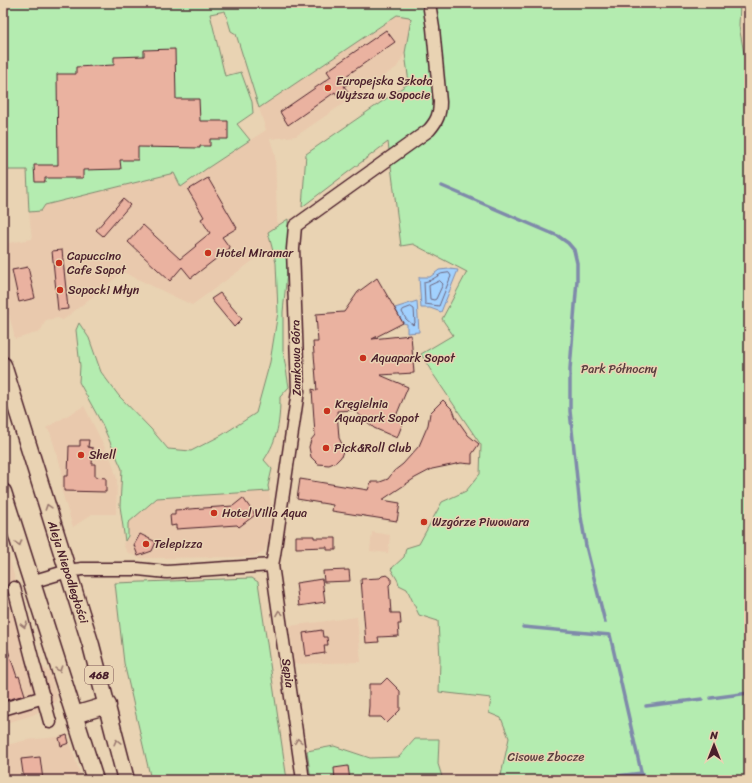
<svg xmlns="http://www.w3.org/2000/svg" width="752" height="783" viewBox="0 0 752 783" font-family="Sriracha,sans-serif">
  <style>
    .built { fill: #e9c9ad }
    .green { fill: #b4ecb0; stroke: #7f866e }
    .water { fill: #a2d1fe; stroke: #7f8aaa }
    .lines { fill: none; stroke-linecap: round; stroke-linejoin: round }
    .shore { stroke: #6d667f; stroke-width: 1 }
    .stream { stroke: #7f8aaa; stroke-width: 3.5 }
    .building { fill: #eab2a0; stroke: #4a1f2b }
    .minor-casing { stroke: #4a1f2b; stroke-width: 15 }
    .major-casing { stroke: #4a1f2b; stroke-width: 19 }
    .minor { stroke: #e9d3b3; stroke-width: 12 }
    .major { stroke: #e9d3b3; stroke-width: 16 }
    .oneway { stroke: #9a796f }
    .poi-dot { fill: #c8321e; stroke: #e9d3b3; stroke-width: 1.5 }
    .labels { text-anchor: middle; stroke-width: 3; stroke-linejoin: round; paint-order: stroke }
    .shield { fill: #e9d3b3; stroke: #7a5554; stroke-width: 1 }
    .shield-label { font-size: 11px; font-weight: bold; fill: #4a1f2b }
    .poi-label { font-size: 12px; fill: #4a1f2b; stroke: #e9d3b3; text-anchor: start }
    .street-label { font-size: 12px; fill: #4a1f2b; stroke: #e9d3b3 }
    .park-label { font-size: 12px; fill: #5a3e3f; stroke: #e9d3b3 }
  </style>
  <rect width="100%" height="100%" fill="#e9d3b3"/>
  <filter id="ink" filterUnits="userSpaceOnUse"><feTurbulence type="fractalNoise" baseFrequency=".025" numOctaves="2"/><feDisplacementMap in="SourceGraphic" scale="8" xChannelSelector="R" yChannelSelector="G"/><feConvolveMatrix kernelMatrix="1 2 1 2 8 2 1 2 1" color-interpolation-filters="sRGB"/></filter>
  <g filter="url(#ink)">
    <g class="built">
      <polygon points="397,15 409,17 411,19 405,53 397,67 296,136 270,139 275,155 278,249 258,257 192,305 123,272 63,320 58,318 46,320 40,332 15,339 3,289 3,244 32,239 29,212 41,211 45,205 174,173 181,187 206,169 266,130 259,108"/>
      <polygon points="84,406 112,462 117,479 116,514 92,514 73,527 61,489 62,471 50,432 46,428"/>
      <polygon points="269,491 271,504 271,517 268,543 264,551 253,557 139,558 127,552 123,544 128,536 128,523 157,498"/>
      <polygon points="372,532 390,535 388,553 370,551"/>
      <polygon points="3,537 40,666 50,672 57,696 56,702 33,715 3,724"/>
      <polygon points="357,617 361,662 294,664 289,626"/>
      <polygon points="67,734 82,780 3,780 3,746 27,740 58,737"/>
    </g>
    <g class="green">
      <polygon points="3,3 740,3 739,26 749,81 749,780 500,780 509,738 501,718 489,713 491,698 439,692 440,660 438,621 419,615 407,589 399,585 398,581 391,569 404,557 406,548 419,544 442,502 466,491 480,474 481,445 433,374 421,354 453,335 442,319 467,272 413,244 401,246 388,142 302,207 306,154 409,83 405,53 411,19 409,17 397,15 259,108 236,34 231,31 225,11 210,14 225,76 241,72 252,102 253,113 237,124 250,140 206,169 181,187 174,173 45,205 41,211 29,212 27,170 3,170"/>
      <path d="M 288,219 L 289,253 L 283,312 L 283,351 L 289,387 L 280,397 C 280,421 278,439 264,460 L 272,469 L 268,486 L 269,491 L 157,498 L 128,523 L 128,536 L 125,541 L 120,506 L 122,469 L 102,424 L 79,382 L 80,366 L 76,330 L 79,323 L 89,338 L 101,372 L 119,396 L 151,429 L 168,449 L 191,451 L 222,435 L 256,413 L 270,362 L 278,312 L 276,263 L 268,232 Z"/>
      <polygon points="252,578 258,582 287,780 151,780 124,663 115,583"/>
      <polygon points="415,739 439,739 438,764 443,780 311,780 307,751 334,746 370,758 399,757"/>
    </g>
    <g class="water">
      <polygon points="449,269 458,270 441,312 430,308 421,308 419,277 430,277 439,270"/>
      <polygon points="417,301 419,332 407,333 407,324 403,323 395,308"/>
    </g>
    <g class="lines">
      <g class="shore">
        <polygon points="449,273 451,276 439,306 425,304 424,282 431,280 441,274"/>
        <polygon points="440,281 443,284 436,299 434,300 430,299 429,286"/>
        <polygon points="411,307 414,309 415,323 413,325 406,319 402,312 403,310"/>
      </g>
      <g class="stream">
        <polyline points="442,186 558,236 568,243 574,250 577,263 577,280 570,369 570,411 581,517 586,546 605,622"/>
        <polyline points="523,627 610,635 643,780"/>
        <polyline points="711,698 749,693"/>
        <polyline points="646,706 702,699"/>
        <polyline points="583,780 642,773"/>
      </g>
    </g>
    <g class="building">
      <polygon points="386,30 395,42 343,78 348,84 344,86 348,92 339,98 335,92 288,125 280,112 331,77 327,71"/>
      <polygon points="175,49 176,99 199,99 200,121 228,121 228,139 210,139 210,146 200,146 200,148 138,147 138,160 120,160 121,169 83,170 83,178 45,178 45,182 35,182 34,165 58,165 57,74 76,74 76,67 114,65 114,57 144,56 144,50"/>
      <polygon points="208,178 237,228 222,237 230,248 191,278 182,267 170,281 128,242 143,225 180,259 196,246 195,245 210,233 201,219 204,217 188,190"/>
      <polygon points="123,199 130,205 103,236 96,230"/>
      <polygon points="62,250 68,309 58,310 52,251"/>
      <polygon points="28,267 35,298 19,302 12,270"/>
      <polygon points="377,278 403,323 372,339 411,335 414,373 380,375 408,387 396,416 404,420 397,438 374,428 354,410 337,411 339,438 342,444 343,451 341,457 336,462 329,465 318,464 311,457 309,447 311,440 315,435 312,389 317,391 313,342 318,342 316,314 344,312 358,292"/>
      <polygon points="220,293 242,319 234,327 211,299"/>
      <polygon points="443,400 453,410 456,418 468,435 479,444 472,454 472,464 461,463 432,469 415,478 382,500 400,503 397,521 332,511 333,505 297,499 300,479 368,490 371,482 380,482 388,479 394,471 403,464 419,446 428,425 430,413"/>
      <polygon points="80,440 89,440 88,447 93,448 92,464 95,464 95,477 106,478 106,492 64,491 64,476 68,476 69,446 80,446"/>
      <polygon points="243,498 255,515 239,527 237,525 176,529 176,525 171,526 170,515 175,515 175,510 233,506"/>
      <polygon points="140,534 156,542 152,551 138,556 134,545"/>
      <polygon points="296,536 314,536 314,538 336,538 336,550 327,550 327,547 296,548"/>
      <polygon points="349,570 350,581 324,582 323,571"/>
      <polygon points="387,575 391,578 391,583 389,585 391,613 400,613 401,624 398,624 399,636 378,637 379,642 366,643 361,579 380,578 382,576"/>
      <polygon points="322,579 325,602 299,606 296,583"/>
      <polygon points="322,630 323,637 327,637 328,645 324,645 325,653 306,656 303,633"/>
      <polygon points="3,641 5,641 17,677 19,676 25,695 3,701"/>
      <polygon points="387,678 400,691 400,710 387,723 381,717 368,717 369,706 369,684 381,684"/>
      <polygon points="67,735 69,743 61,746 59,738"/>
      <polygon points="40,757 43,780 24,780 21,759"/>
      <polygon points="348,766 350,780 335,780 334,768"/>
    </g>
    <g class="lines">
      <defs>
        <g id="minor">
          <polyline points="31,582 68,571 82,569 138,569 167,572 272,565"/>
          <polyline points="14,588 32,658 50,722"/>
          <polyline points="3,709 44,697"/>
          <path d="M 303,780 L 272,565 L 274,555 L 298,391 L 293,249 L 295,226 L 429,130 C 437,121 440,114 440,102 L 433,28 L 429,3"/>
        </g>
        <g id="major">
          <polyline points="3,365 91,645 126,780"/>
          <polyline points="3,492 95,780"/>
          <polyline points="74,715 108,705"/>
        </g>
      </defs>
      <use href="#minor" class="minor-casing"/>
      <use href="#major" class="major-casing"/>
      <use href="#minor" class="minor"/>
      <use href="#major" class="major"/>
    </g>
    <defs><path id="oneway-chevron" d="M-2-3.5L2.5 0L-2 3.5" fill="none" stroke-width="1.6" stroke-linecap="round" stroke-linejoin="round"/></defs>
    <g class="oneway">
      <use href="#oneway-chevron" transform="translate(48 507) rotate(-108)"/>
      <use href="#oneway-chevron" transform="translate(19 543) rotate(73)"/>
      <use href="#oneway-chevron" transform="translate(279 613) rotate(-99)"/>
      <use href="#oneway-chevron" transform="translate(24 625) rotate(75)"/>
      <use href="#oneway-chevron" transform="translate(59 669) rotate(72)"/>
      <use href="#oneway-chevron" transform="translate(298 741) rotate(-98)"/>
      <use href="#oneway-chevron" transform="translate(117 742) rotate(-104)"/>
    </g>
  </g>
  <g class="poi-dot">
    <circle cx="328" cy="88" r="4"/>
    <circle cx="208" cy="253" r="4"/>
    <circle cx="59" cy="263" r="4"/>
    <circle cx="60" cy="290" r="4"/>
    <circle cx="363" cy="358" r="4"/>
    <circle cx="327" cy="411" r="4"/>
    <circle cx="326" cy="448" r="4"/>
    <circle cx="81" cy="455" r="4"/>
    <circle cx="214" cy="513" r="4"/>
    <circle cx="424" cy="522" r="4"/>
    <circle cx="146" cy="544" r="4"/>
  </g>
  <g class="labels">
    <rect class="shield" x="85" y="666" width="28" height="18" rx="3"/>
    <g class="shield-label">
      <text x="99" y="679">468</text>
    </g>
    <g class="poi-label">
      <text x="336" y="85">Europejska Szkoła<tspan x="336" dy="14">Wyższa w Sopocie</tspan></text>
      <text x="216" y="257">Hotel Miramar</text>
      <text x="67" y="260">Capuccino<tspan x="67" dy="14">Cafe Sopot</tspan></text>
      <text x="68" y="294">Sopocki Młyn</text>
      <text x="371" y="362">Aquapark Sopot</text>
      <text x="335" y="408">Kręgielnia<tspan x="335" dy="14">Aquapark Sopot</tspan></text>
      <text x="334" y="452">Pick&amp;Roll Club</text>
      <text x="89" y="459">Shell</text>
      <text x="222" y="517">Hotel Villa Aqua</text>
      <text x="432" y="526">Wzgórze Piwowara</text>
      <text x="154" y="548">Telepizza</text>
    </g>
    <g class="street-label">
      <text transform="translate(296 358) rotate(-91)" y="4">Zamkowa Góra</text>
      <text transform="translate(68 572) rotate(72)" y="4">Aleja Niepodległości</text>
      <text transform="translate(288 673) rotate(82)" y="4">Sępia</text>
    </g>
    <g class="park-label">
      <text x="619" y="373">Park Północny</text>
      <text x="546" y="761">Cisowe Zbocze</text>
    </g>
  </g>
  <rect width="752" height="783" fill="none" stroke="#e9d3b3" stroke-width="16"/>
  <rect x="8" y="8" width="736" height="767" fill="none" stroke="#4a1f2b" stroke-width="1.5" filter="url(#ink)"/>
  <g transform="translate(714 745)" stroke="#e9d3b3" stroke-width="3" paint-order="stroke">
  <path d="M0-3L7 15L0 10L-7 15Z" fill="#4a1f2b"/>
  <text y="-6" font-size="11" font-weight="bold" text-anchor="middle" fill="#4a1f2b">N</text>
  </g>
</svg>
